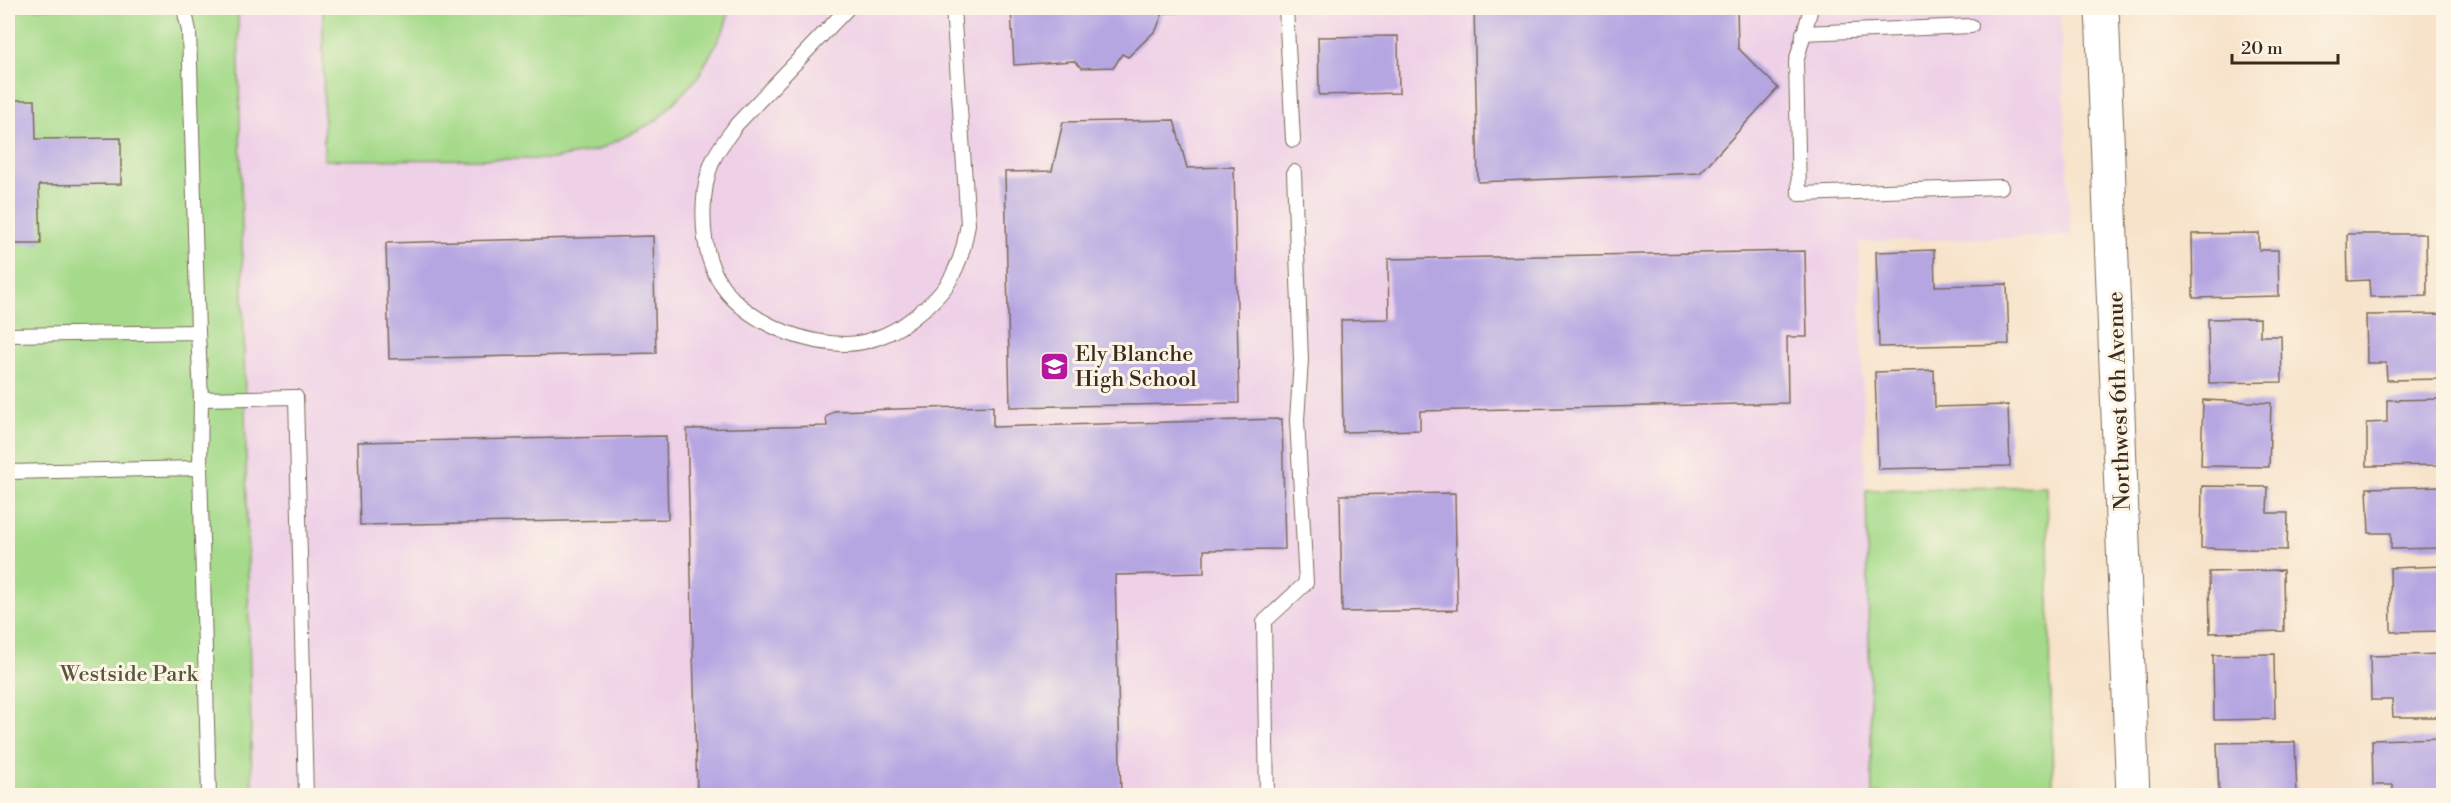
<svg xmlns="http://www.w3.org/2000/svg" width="2451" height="803" viewBox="0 0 2451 803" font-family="'Libre Bodoni',serif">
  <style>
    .built { fill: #eed0e7 }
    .green { fill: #a5da8a; stroke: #708254; stroke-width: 1.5 }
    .building { fill: #b5a6e2 }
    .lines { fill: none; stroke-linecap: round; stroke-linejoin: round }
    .service-casing { stroke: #7d6b5a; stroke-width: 16 }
    .tertiary-casing { stroke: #7d6b5a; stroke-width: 35 }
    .service { stroke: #fff; stroke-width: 14 }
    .tertiary { stroke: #fff; stroke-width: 33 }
    .labels { text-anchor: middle; stroke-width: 6; stroke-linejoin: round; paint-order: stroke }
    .poi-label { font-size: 22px; fill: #3b2a1e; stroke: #fcf5e5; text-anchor: start }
    .street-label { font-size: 22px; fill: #3b2a1e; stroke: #fcf5e5 }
    .park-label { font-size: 22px; fill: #565639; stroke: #fcf5e5 }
  </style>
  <rect width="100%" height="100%" fill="#fcf5e5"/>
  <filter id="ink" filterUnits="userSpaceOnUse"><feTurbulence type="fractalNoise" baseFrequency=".0167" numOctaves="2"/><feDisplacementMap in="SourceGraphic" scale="12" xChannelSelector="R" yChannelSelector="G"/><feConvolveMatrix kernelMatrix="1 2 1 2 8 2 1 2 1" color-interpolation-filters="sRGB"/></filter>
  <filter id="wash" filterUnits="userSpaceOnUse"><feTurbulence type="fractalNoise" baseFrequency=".008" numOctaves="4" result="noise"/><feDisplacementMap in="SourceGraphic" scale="24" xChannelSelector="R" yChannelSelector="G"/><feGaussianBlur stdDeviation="1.35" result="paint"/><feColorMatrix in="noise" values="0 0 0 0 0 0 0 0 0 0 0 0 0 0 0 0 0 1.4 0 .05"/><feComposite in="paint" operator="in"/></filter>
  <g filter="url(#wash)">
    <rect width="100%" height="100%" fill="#f7e3ca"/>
    <polygon class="built" points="239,8 2060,8 2071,236 1859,242 1873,795 253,795"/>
    <g class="green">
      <polygon points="8,8 238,8 252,795 8,795"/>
      <polygon points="323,8 730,8 724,29 698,77 656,121 598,150 553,159 324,160"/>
      <polygon points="2047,486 2053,790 1872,794 1866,490"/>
    </g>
    <g id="blocks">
      <g class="building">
        <polygon points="1011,8 1193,8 1192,12 1163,13 1156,30 1128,57 1122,54 1114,67 1082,68 1074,61 1014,65"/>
        <polygon points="1474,8 1737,8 1738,48 1778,88 1700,173 1478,182"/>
        <polygon points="1398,36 1399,93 1319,95 1318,37"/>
        <polygon points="8,100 35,100 36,139 121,138 121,184 39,185 41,244 8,244"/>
        <polygon points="1174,120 1187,168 1234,167 1239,403 1010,407 1005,172 1052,171 1063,122"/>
        <polygon points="2259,233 2259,250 2278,250 2279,296 2193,298 2192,234"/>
        <polygon points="2347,234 2426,234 2427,296 2370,297 2369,280 2348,281"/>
        <polygon points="653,236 656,353 389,359 386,243"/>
        <polygon points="1934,250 1935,286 2007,284 2009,344 1879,347 1876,252"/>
        <polygon points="1805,251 1807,337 1787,337 1788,403 1420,411 1420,430 1343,432 1341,320 1389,319 1388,259"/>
        <polygon points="2443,314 2443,379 2387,380 2386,363 2367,363 2366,315"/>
        <polygon points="2260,318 2260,336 2281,336 2282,382 2209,383 2208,319"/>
        <polygon points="1934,370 1935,407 2008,405 2010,466 1878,469 1875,372"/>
        <polygon points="2443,399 2444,465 2367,466 2367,423 2387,422 2387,400"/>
        <polygon points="2203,400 2271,403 2269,467 2201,466"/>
        <polygon points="993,406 993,427 1282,419 1285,549 1204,550 1204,573 1115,575 1121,796 697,796 687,429 827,426 826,417 834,411"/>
        <polygon points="666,436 668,519 360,525 358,442"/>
        <polygon points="2202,486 2268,487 2267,513 2288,513 2287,550 2201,548"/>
        <polygon points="2444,486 2444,548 2391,549 2391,533 2369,533 2367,488"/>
        <polygon points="1455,493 1457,610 1342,612 1340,495"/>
        <polygon points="2444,566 2444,631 2391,632 2390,568"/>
        <polygon points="2283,570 2284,631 2210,633 2209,572"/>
        <polygon points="2274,654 2275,719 2214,720 2213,655"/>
        <polygon points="2444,654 2444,717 2393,717 2392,700 2371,700 2370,656"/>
        <polygon points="2444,738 2444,796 2393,796 2393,785 2373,785 2372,740"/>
        <polygon points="2295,742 2297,796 2219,796 2217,743"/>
      </g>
    </g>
  </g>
  <g filter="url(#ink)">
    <use href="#blocks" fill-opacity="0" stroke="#7d6b5a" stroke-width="1.5"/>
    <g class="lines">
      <defs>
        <g id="service">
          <polyline points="184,8 189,31 198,332"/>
          <path d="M 848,8 L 737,124 C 729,135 720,146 714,158 C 700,188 700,239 713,269 C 733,317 796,343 845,344 C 871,344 900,330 919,313 C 933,302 947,289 954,272 C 962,257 965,241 968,224 L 953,8"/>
          <polyline points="1286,8 1293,140"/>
          <polyline points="1811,8 1796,62 1799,194 2001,187"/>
          <polyline points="1803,33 1971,26"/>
          <polyline points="8,335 198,332 201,399 200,468 8,472"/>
          <polyline points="201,399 296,397 306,796"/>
          <polyline points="200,468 209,796"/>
          <polyline points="1267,796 1264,622 1306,583 1297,420 1301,360 1294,172"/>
        </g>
        <polyline id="tertiary" points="2102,8 2133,796"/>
      </defs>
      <use href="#service" class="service-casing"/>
      <use href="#tertiary" class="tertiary-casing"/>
      <use href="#service" class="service"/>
      <use href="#tertiary" class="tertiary"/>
    </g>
  </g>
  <defs>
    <symbol id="school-square" viewBox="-11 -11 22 22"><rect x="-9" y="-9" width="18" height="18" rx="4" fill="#b5179e" stroke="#fcf5e5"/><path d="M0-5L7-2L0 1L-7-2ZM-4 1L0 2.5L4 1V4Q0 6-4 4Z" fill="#fff"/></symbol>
  </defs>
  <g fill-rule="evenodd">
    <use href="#school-square" x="1038" y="350" width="33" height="33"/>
  </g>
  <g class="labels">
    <g class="poi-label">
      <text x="1075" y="361">Ely Blanche<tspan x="1075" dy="25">High School</tspan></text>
    </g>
    <g class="street-label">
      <text transform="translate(2118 401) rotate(-92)" y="8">Northwest 6th Avenue</text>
    </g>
    <g class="park-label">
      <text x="129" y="681">Westside Park</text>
    </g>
  </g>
  <rect width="2451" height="803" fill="none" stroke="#fcf5e5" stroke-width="30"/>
  <path d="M2232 54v9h106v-9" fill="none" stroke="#3b2a1e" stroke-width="3"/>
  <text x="2241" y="54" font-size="18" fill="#3b2a1e" stroke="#fcf5e5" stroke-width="4.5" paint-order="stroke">20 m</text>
</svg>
